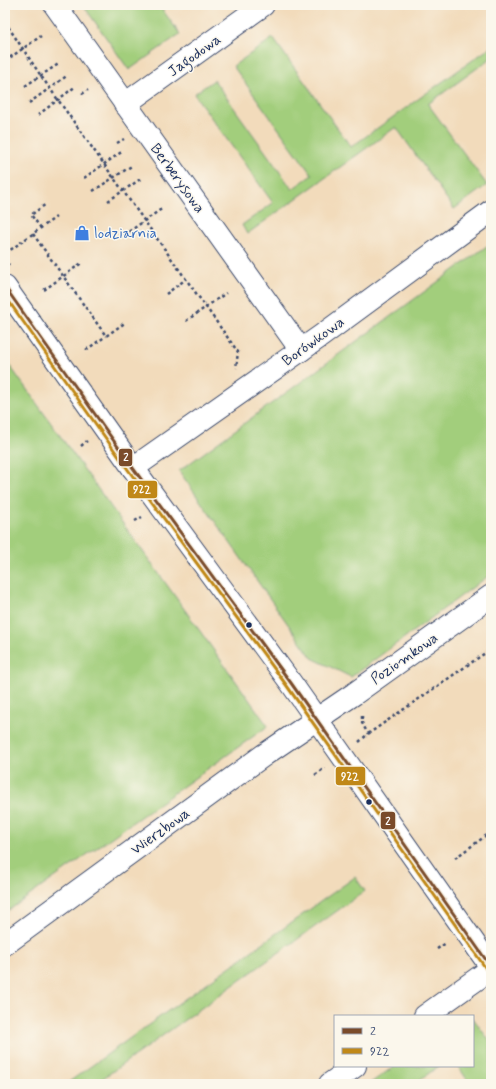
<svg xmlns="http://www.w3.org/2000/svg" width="496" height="1089" viewBox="0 0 496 1089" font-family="Mynerve,sans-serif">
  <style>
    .green { fill: #a2ce7b; stroke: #5e7e6c }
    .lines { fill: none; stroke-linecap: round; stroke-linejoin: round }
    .minor-casing { stroke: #3b496c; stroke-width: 24 }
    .path { stroke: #3b496c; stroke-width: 2.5; stroke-dasharray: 3 3; stroke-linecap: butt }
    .minor { stroke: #fff; stroke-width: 22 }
    .bus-1-casing { stroke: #fbf7ec; stroke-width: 6 }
    .bus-2-casing { stroke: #fbf7ec; stroke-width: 6 }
    .bus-1 { stroke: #7a4b2a; stroke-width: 3 }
    .bus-2 { stroke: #c08818; stroke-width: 3 }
    .bus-dot { fill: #1b2f5e; stroke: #fbf7ec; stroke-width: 1.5 }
    .labels { text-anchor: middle; stroke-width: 3; stroke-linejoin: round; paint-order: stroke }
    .street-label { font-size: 15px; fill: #1b2f5e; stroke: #fbf7ec }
    .shop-label { font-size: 15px; fill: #366cbe; stroke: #fbf7ec; text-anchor: start }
    .line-badge { stroke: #fbf7ec; stroke-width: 1.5 }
    .badge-label { font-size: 11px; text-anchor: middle; font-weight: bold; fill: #fff }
  </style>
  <rect width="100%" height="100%" fill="#fbf7ec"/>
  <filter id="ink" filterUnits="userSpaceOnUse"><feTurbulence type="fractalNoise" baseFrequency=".025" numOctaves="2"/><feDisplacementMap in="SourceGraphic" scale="8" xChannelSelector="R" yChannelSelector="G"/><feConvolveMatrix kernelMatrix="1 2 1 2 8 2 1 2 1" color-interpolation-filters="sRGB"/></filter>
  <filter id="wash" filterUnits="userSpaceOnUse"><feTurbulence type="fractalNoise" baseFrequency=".012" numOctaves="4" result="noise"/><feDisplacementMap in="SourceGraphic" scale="16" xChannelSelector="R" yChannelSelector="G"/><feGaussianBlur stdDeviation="0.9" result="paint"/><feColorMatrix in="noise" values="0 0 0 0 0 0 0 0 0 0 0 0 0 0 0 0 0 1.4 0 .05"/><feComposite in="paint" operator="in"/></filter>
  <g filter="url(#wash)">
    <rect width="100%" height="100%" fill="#f2dbbb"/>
    <g class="green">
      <polygon points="83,5 159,5 180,34 129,70"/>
      <polygon points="273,38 351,147 491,47 491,58 428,104 487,185 454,209 396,127 247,234 242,225 273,203 194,94 214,80 292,189 312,175 233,66"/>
      <polygon points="491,243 491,574 351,677 312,658 179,471"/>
      <polygon points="5,359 268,726 5,913"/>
      <polygon points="355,877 365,891 95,1084 66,1084"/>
      <polygon points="473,1018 491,1043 491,1084 470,1084 458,1066 473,1066"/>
      <polygon points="395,1066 439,1066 414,1084 369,1084"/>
    </g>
  </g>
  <g filter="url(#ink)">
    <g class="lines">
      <defs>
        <g id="minor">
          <polyline points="55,5 301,350"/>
          <polyline points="125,104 263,5"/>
          <polyline points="5,287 133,468 291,683 491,967"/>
          <polyline points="133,468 321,336 491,211"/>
          <polyline points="5,944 264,755 354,694 491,596"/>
          <polyline points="425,1016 491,969"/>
          <polyline points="330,1084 355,1066"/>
        </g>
      </defs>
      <use href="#minor" class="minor-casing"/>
      <g class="path">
        <polyline points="5,22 41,76 238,352 236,368"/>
        <polyline points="5,61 41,36"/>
        <polyline points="25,86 60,63"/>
        <polyline points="82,94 88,90"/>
        <polyline points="29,103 68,75"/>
        <polyline points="38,115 76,86"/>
        <polyline points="117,143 124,139"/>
        <polyline points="84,178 123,151"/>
        <polyline points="93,191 133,165"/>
        <polyline points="108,201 142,178"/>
        <polyline points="41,228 31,215 46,204"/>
        <polyline points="33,234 106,336 126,322"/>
        <polyline points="124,235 163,208"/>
        <polyline points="5,251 9,251 56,217"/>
        <polyline points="5,259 9,265"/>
        <polyline points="44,290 83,262"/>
        <polyline points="166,294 186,279"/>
        <polyline points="186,321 226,293"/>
        <polyline points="86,350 106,336"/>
        <polyline points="81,446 87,441"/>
        <polyline points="135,521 142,517"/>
        <polyline points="362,716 362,723 368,734"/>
        <polyline points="359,742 368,734 491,649"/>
        <polyline points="315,775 325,768"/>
        <polyline points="455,858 491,832"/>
        <polyline points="437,949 446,943"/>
      </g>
      <use href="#minor" class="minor"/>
      <defs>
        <polyline id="bus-1" points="5,287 133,468 291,683 491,967"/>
        <polyline id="bus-2" points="5,296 129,471 287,686 487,970"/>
      </defs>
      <use href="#bus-1" class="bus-1-casing"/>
      <use href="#bus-2" class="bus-2-casing"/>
      <use href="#bus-1" class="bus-1"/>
      <use href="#bus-2" class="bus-2"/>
    </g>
  </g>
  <defs>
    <symbol id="shop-bare" viewBox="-9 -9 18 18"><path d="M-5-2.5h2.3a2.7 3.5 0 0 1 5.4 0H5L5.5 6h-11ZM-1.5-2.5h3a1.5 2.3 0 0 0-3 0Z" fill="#3f7fe0" stroke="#fbf7ec" stroke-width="2.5" paint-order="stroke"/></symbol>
  </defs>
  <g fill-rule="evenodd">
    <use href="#shop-bare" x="71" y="222" width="22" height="22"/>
  </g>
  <g class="bus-dot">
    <circle cx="249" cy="625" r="3.5"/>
    <circle cx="369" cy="802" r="3.5"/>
  </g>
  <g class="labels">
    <g class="street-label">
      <text transform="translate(194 55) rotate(-36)" y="5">Jagodowa</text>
      <text transform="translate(178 178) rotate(54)" y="5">Berberysowa</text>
      <text transform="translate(313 341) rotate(-36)" y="5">Borówkowa</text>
      <text transform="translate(404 658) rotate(-35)" y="5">Poziomkowa</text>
      <text transform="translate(160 831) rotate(-36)" y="5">Wierzbowa</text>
    </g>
    <g class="shop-label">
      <text x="94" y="238">lodziarnia</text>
    </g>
  </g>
  <g class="line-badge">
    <rect x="118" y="448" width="15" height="19" rx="4" fill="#7a4b2a"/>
    <rect x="127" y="480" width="31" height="19" rx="4" fill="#c08818"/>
    <rect x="335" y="766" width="31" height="20" rx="4" fill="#c08818"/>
    <rect x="380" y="811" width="16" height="19" rx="4" fill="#7a4b2a"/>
  </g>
  <g class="badge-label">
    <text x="126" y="461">2</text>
    <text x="142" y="493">922</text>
    <text x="350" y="780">922</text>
    <text x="388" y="825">2</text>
  </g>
  <rect width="496" height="1089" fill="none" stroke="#fbf7ec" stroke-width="20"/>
  <rect x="334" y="1015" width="140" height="52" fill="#fbf7ec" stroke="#a1a7b3"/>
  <rect x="342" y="1028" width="20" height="6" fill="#7a4b2a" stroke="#a1a7b3"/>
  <text x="370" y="1035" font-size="12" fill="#1b2f5e">2</text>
  <rect x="342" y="1048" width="20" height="6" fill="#c08818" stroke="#a1a7b3"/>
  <text x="370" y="1055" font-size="12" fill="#1b2f5e">922</text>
</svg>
